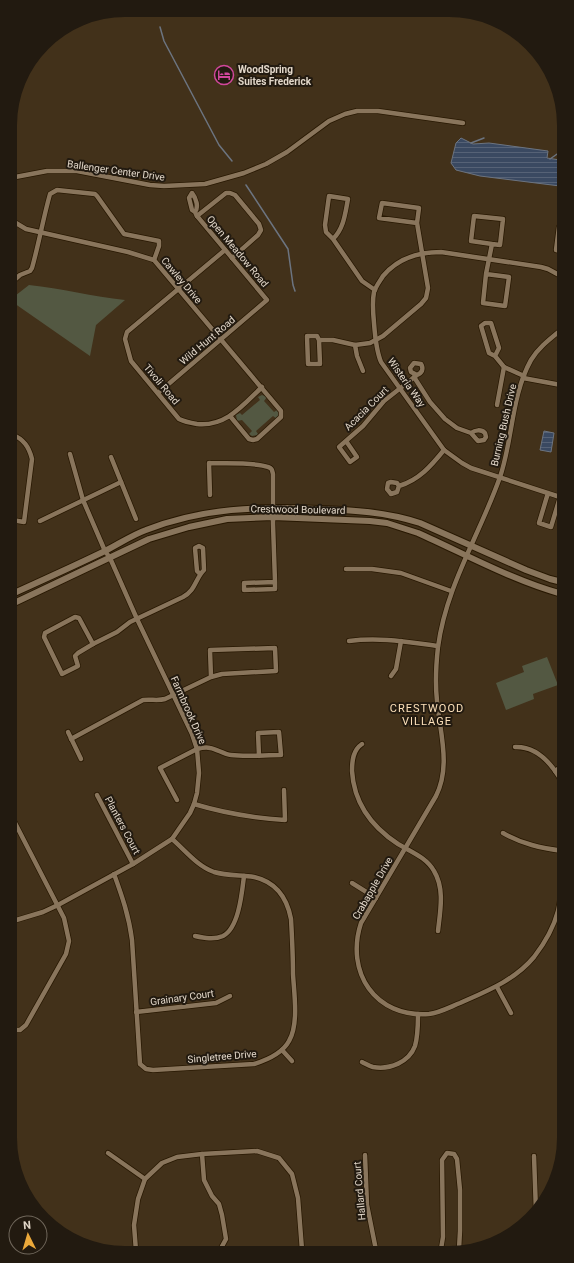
<svg xmlns="http://www.w3.org/2000/svg" width="574" height="1263" viewBox="0 0 574 1263" font-family="Roboto,sans-serif">
  <style>
    .park { fill: #535842 }
    .water { fill: url(#water-rules); stroke: #6c7480 }
    .lines { fill: none; stroke-linecap: round; stroke-linejoin: round }
    .stream { stroke: #6c7480; stroke-width: 1.5 }
    .minor-casing { stroke: #281802; stroke-width: 6 }
    .secondary-casing { stroke: #281802; stroke-width: 8 }
    .minor { stroke: #89755c; stroke-width: 4.5 }
    .secondary { stroke: #89755c; stroke-width: 6 }
    .labels { text-anchor: middle; stroke-width: 4; stroke-linejoin: round; paint-order: stroke }
    .poi-label { font-size: 10px; font-weight: bold; fill: #e2d7c9; stroke: #221a10; text-anchor: start }
    .street-label { font-size: 10px; fill: #e2d7c9; stroke: #221a10 }
    .neighbourhood-label { font-size: 11px; letter-spacing: 1px; fill: #fce0b9; stroke: #221a10 }
  </style>
  <defs>
    <pattern id="water-rules" width="6" height="5" patternUnits="userSpaceOnUse"><rect width="6" height="5" fill="#3a4961"/><path d="M0 2.5h6" fill="none" stroke="#566276"/></pattern>
  </defs>
  <rect width="100%" height="100%" fill="#42311a"/>
  <g class="park">
    <path d="M 29,285 C 61,288 93,297 125,300 L 96,325 L 90,356 L 11,301 L 11,299 Z"/>
    <polygon points="262,395 267,397 264,401 274,412 277,410 279,414 277,419 273,416 256,431 258,434 257,435 252,436 249,434 252,431 242,420 237,421 236,415 240,413 242,415 260,400 258,397"/>
    <polygon points="547,657 558,685 533,694 534,699 506,710 496,683 524,672 522,666"/>
  </g>
  <g class="water">
    <polygon points="461,138 473,144 489,143 548,151 547,158 560,160 560,186 480,176 456,170 451,163 456,143"/>
    <polygon points="544,431 554,433 551,452 540,450"/>
  </g>
  <g class="lines">
    <g class="stream">
      <polyline points="160,27 164,41 219,145 232,161"/>
      <polyline points="471,143 484,138"/>
      <polyline points="550,159 560,152"/>
      <polyline points="246,185 288,249 293,285 295,291"/>
    </g>
    <defs>
      <g id="minor">
        <polyline points="10,178 47,171 77,171 150,185 164,186 205,184 244,173 266,164 287,152 329,121 345,114 357,111 378,111 463,123"/>
        <polyline points="197,216 226,193 230,193 235,195 259,224 261,230 258,235 232,258"/>
        <polyline points="11,220 26,229 128,252 154,260 281,411 281,417 257,439 253,440 249,439 230,416"/>
        <polyline points="560,228 559,227 556,250 561,251"/>
        <path d="M 333,239 L 326,232 L 325,225 L 329,196 L 348,199 C 345,214 344,228 333,239 L 362,281 L 375,290"/>
        <path d="M 225,250 L 127,332 L 125,339 L 131,361 L 179,419 C 185,422 191,423 197,424 C 226,427 243,405 262,387"/>
        <polyline points="486,274 483,303 505,306 509,277 486,274 492,244 471,241 474,216 503,219 500,245 492,244"/>
        <path d="M 11,283 L 20,275 L 30,271 L 32,268 C 39,243 43,219 50,194 L 57,190 L 95,194 L 97,196 L 124,234 L 159,241 L 159,246 L 154,260"/>
        <polyline points="560,317 561,311"/>
        <path d="M 561,330 C 550,339 538,348 531,360 C 511,396 513,439 500,477 C 480,534 446,586 438,647 C 436,665 435,683 437,701 C 440,733 451,766 436,796 L 361,923 C 345,972 375,1018 429,1014 C 439,1013 450,1007 460,1003 C 487,991 515,980 534,957 C 544,944 554,926 558,911 C 561,899 562,887 563,875"/>
        <polyline points="319,340 317,336 307,336 308,364 320,364 319,340 333,340 355,345 370,343 383,336 421,304 426,298 428,288 417,223 419,208 382,203 379,218 417,223"/>
        <polyline points="355,345 357,356 363,371"/>
        <polyline points="495,356 499,348 491,323 485,323 481,326 489,353 495,356 504,367 524,376"/>
        <path d="M 414,377 L 430,402 L 445,419 L 457,428 L 471,433 L 478,441 L 484,440 L 486,437 L 485,433 C 481,429 475,430 471,433"/>
        <polyline points="523,378 561,385"/>
        <path d="M 158,393 L 267,300 L 197,216 L 195,212 L 192,210 L 189,198 L 192,193 C 196,198 199,207 195,212"/>
        <polyline points="497,405 504,367"/>
        <path d="M 11,434 C 24,439 29,447 32,459 L 24,522 L 12,520"/>
        <path d="M 346,441 L 357,457 L 350,462 L 339,447 L 363,426 L 384,401 L 417,375 L 411,372 L 410,368 L 414,363 L 421,364 C 424,369 422,373 417,375"/>
        <polyline points="111,457 136,519"/>
        <path d="M 399,486 L 397,483 L 391,482 L 388,483 L 387,489 L 391,494 L 397,492 L 399,486 C 419,480 431,466 444,450"/>
        <path d="M 548,493 L 539,523 L 551,527 L 560,497 L 471,468 L 462,463 L 444,450 L 381,362 C 376,350 375,336 374,323 C 373,313 372,302 374,292 C 376,286 380,281 383,276 C 398,258 418,252 441,252 L 541,267 L 548,269 L 561,276"/>
        <path d="M 210,495 L 209,463 C 223,464 256,462 268,467 C 272,468 272,470 273,474 L 273,524 L 275,582 L 275,589 L 244,590 L 244,583 L 275,582"/>
        <polyline points="40,521 121,482"/>
        <polyline points="346,569 372,569 401,573 451,591"/>
        <polygon points="75,617 79,618 93,644 78,653 75,656 78,666 62,674 44,637 45,633"/>
        <path d="M 349,641 C 380,637 407,642 438,646"/>
        <path d="M 93,644 L 117,632 L 130,622 L 183,597 C 196,590 195,579 204,570 L 203,548 L 199,546 L 195,548 L 197,571 L 200,574"/>
        <polyline points="391,676 396,669 401,641"/>
        <polyline points="68,732 81,759"/>
        <path d="M 71,739 L 143,700 C 151,699 158,701 165,699 L 211,677 L 222,674 L 276,671 L 275,648 L 210,650 L 211,677"/>
        <path d="M 362,744 C 353,750 352,761 352,771 C 354,804 372,827 398,844 C 411,852 426,857 434,871 C 445,889 440,912 438,931"/>
        <path d="M 515,747 C 537,746 552,764 562,782"/>
        <polyline points="555,771 562,766"/>
        <polyline points="97,795 133,864"/>
        <path d="M 177,800 L 160,768 L 197,749 C 201,748 206,747 210,748 C 217,749 223,754 231,755 C 247,757 264,755 281,755 L 279,732 L 258,733 L 259,756"/>
        <path d="M 194,804 C 224,813 253,818 285,820 L 284,790"/>
        <polyline points="13,819 64,918 69,941 66,954 26,1025 20,1030 13,1030"/>
        <path d="M 503,833 C 522,844 541,848 563,851"/>
        <path d="M 114,874 C 122,896 129,916 132,940 L 140,1064 L 146,1069 L 153,1070 L 254,1064 C 267,1060 282,1054 289,1041 C 299,1024 294,993 293,974 C 293,956 292,937 291,919 C 287,898 276,882 254,877 C 241,875 227,876 214,872 C 197,866 185,850 172,839"/>
        <polyline points="352,883 376,898"/>
        <polyline points="13,921 43,912 58,905 133,864 172,839 190,813 194,804 197,793 199,773 197,749 192,734 137,619 110,558 105,551 83,500 70,454"/>
        <path d="M 195,936 C 204,938 214,940 223,936 C 239,928 242,892 244,876"/>
        <polyline points="497,987 511,1013"/>
        <polyline points="136,1012 216,1003 230,996"/>
        <polyline points="282,1050 292,1061"/>
        <path d="M 362,1062 C 366,1064 369,1066 373,1067 C 390,1070 409,1062 415,1046 C 418,1036 418,1024 418,1014"/>
        <polyline points="108,1153 145,1179"/>
        <polyline points="202,1154 204,1180 212,1196 219,1204 222,1215 226,1239 220,1250"/>
        <polyline points="365,1155 367,1205 376,1250"/>
        <polyline points="534,1156 536,1212"/>
        <polyline points="441,1249 443,1237 442,1160 447,1153 454,1154 457,1159 460,1190 460,1231 459,1249"/>
        <polyline points="136,1251 134,1225 138,1199 145,1179 162,1163 177,1157 202,1154 257,1151 279,1158 292,1174 298,1198 302,1250"/>
      </g>
      <g id="secondary">
        <path d="M 12,594 C 43,580 74,566 105,551 C 119,544 132,535 146,530 C 203,508 258,506 318,509 C 353,510 386,512 420,523 L 526,570 L 550,579 L 562,582"/>
        <path d="M 12,604 L 149,539 L 189,527 L 227,519 L 273,517 L 370,521 L 387,523 L 418,533 C 465,554 512,580 562,594"/>
      </g>
    </defs>
    <use href="#minor" class="minor-casing"/>
    <use href="#secondary" class="secondary-casing"/>
    <use href="#minor" class="minor"/>
    <use href="#secondary" class="secondary"/>
  </g>
  <defs>
    <symbol id="hotel-ring" viewBox="-11 -11 22 22"><circle r="9.5" fill="#221a10" stroke="#d1479c" stroke-width="1.5"/><path d="M-6-4.5h1.5V1H6V5H4.5V3h-9V5H-6ZM-4 0a1.8 1.8 0 1 1 3.6 0ZM.5 0V-2.5h3Q6-2.5 6 0Z" fill="#d1479c"/></symbol>
  </defs>
  <g fill-rule="evenodd">
    <use href="#hotel-ring" x="213" y="64" width="22" height="22"/>
  </g>
  <g class="labels">
    <g class="poi-label">
      <text x="238" y="73">WoodSpring<tspan x="238" dy="12">Suites Frederick</tspan></text>
    </g>
    <g class="street-label">
      <text transform="translate(116 170) rotate(8)" y="4">Ballenger Center Drive</text>
      <text transform="translate(238 251) rotate(50)" y="4">Open Meadow Road</text>
      <text transform="translate(182 280) rotate(50)" y="4">Cawley Drive</text>
      <text transform="translate(207 340) rotate(-40)" y="4">Wild Hunt Road</text>
      <text transform="translate(407 382) rotate(55)" y="4">Wisteria Way</text>
      <text transform="translate(162 384) rotate(50)" y="4">Tivoli Road</text>
      <text transform="translate(366 408) rotate(-45)" y="4">Acacia Court</text>
      <text transform="translate(503 425) rotate(-77)" y="4">Burning Bush Drive</text>
      <text transform="translate(298 509) rotate(1)" y="4">Crestwood Boulevard</text>
      <text transform="translate(189 710) rotate(66)" y="4">Farmbrook Drive</text>
      <text transform="translate(123 825) rotate(62)" y="4">Planters Court</text>
      <text transform="translate(372 888) rotate(-60)" y="4">Crabapple Drive</text>
      <text transform="translate(182 997) rotate(-8)" y="4">Grainary Court</text>
      <text transform="translate(222 1056) rotate(-5)" y="4">Singletree Drive</text>
      <text transform="translate(359 1191) rotate(-95)" y="4">Hallard Court</text>
    </g>
    <g class="neighbourhood-label">
      <text x="427" y="712">CRESTWOOD<tspan x="427" dy="13">VILLAGE</tspan></text>
    </g>
  </g>
  <path d="M0 0H574V1263H0ZM125 17H449A108 108 0 0 1 557 125V1138A108 108 0 0 1 449 1246H125A108 108 0 0 1 17 1138V125A108 108 0 0 1 125 17Z" fill="#221a10" fill-rule="evenodd"/>
  <g transform="translate(28 1235) rotate(355)"><circle r="19" fill="#221a10" stroke="#6f665a"/>
  <path d="M0-3L7 15L0 10L-7 15Z" fill="#eca93a"/>
  <text y="-6" font-size="11" font-weight="bold" text-anchor="middle" fill="#e2d7c9">N</text>
  </g>
</svg>
